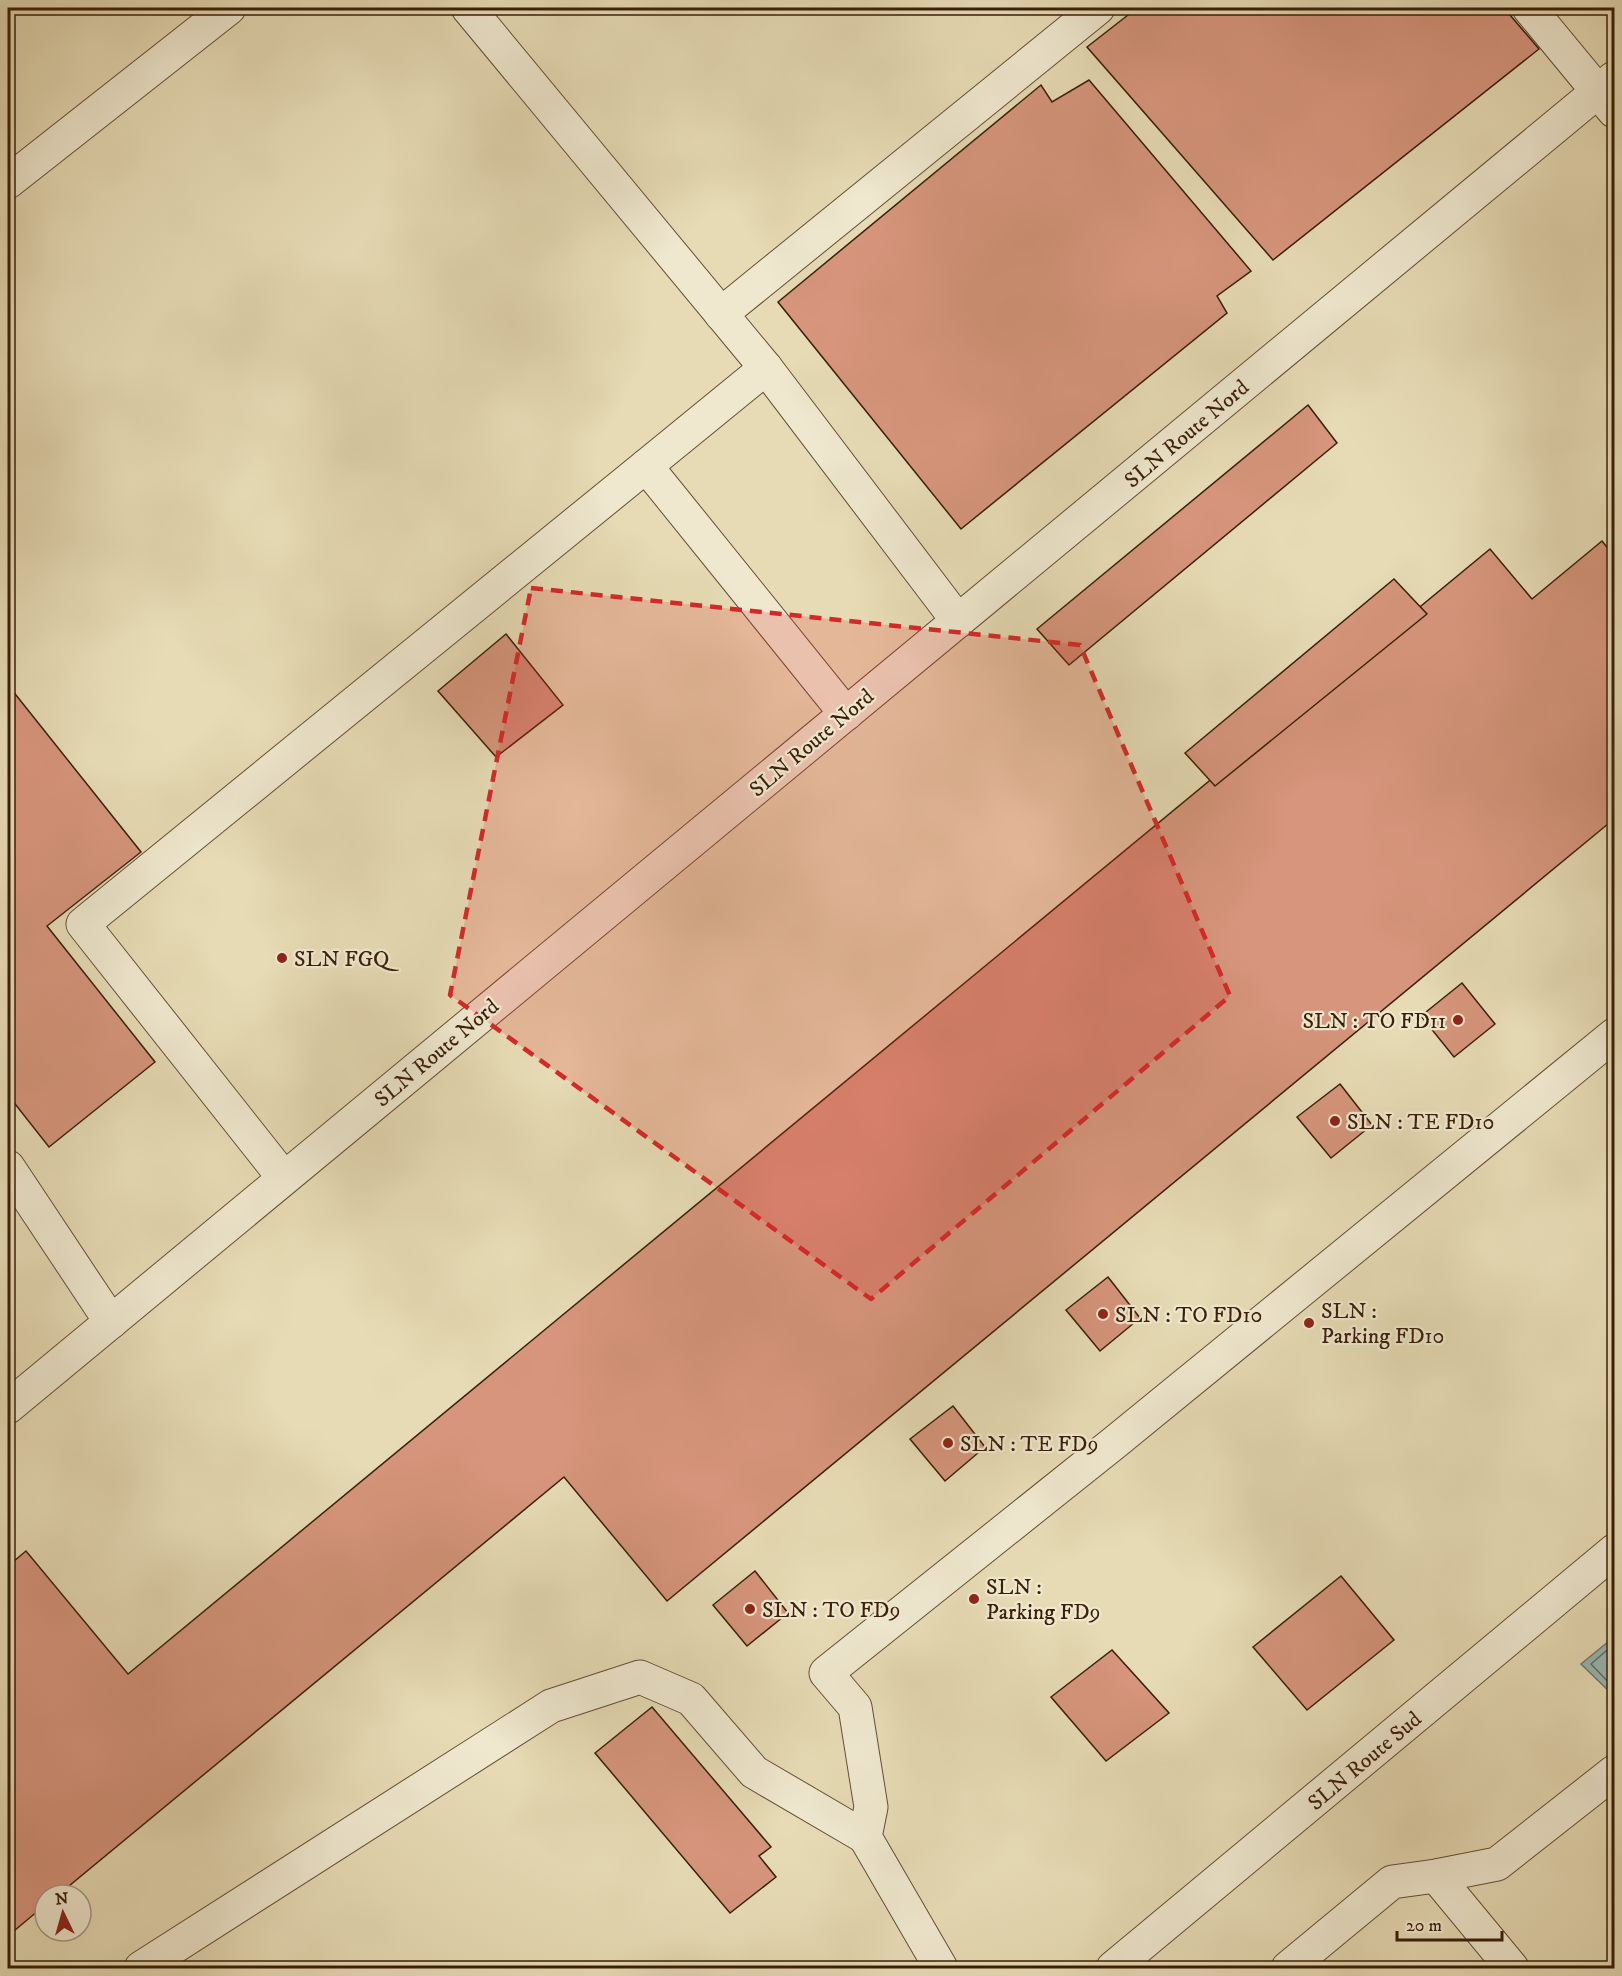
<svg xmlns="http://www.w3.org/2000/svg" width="1622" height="1976" viewBox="0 0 1622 1976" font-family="'IM FELL DW Pica',serif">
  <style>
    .water { fill: #99b9b6; stroke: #737b71; stroke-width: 1.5 }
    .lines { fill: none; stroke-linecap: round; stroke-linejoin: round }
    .shore { stroke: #6a6c60; stroke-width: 1.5 }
    .building { fill: #d6957c; stroke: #3a1f09; stroke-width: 1.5 }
    .minor-casing { stroke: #654e34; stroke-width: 35 }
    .minor { stroke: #efe8cf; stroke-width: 33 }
    .marked { fill: #d62828; fill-opacity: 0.2; stroke: #d62828; stroke-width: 4.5; stroke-dasharray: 12 8; stroke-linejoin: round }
    .poi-dot { fill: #8f2418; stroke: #efe8cf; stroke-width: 2 }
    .labels { text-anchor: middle; stroke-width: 4.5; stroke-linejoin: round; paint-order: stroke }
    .street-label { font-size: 22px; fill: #3a1f09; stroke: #efe8cf }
    .poi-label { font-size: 22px; fill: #3a1f09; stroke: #efe8cf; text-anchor: start }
  </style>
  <rect width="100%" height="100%" fill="#e6dbb5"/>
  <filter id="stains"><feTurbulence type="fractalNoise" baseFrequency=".00333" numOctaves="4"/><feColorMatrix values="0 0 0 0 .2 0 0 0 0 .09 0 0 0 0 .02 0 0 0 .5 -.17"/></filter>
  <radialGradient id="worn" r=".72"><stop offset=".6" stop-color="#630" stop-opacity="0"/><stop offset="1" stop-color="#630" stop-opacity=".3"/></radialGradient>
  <polygon class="water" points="1614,1637 1614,1696 1581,1664"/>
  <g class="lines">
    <polyline class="shore" points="1614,1644 1591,1664 1614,1688"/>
  </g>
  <g class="building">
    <polygon points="1137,8 1504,8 1539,49 1273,260 1087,47"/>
    <polygon points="1089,80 1251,271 1217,296 1227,313 961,529 778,302 1041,85 1052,102"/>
    <polygon points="1308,405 1337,443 1069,665 1037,629"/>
    <polygon points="1602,541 1614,556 1614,819 667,1601 564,1477 58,1895 45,1895 45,1905 8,1936 8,1566 26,1551 128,1674 1490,549 1532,599"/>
    <polygon points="1394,579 1427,614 1215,786 1185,753"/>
    <polygon points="506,634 563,705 496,757 438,691"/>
    <polygon points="8,685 141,852 47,926 155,1062 49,1147 8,1095"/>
    <polygon points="1462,983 1495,1024 1454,1057 1421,1016"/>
    <polygon points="1340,1084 1372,1125 1331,1158 1297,1117"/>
    <polygon points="1108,1277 1140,1318 1100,1351 1066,1310"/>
    <polygon points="953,1406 985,1447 945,1481 910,1439"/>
    <polygon points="755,1571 788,1613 747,1646 713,1605"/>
    <polygon points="1341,1576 1394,1640 1307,1710 1253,1647"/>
    <polygon points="1112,1650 1169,1713 1106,1761 1051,1697"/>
    <polygon points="652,1707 771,1847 759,1856 776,1877 730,1913 595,1753"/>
  </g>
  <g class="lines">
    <defs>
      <g id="minor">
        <polyline points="468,8 766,368 958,621"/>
        <polyline points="1529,8 1614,111"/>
        <polyline points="8,182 229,8"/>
        <polyline points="721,314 1098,8"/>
        <polyline points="646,466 766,368"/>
        <polyline points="8,1167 111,1322"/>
        <polyline points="284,1178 83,924 646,466 846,714"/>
        <polyline points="8,1407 1614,78"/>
        <polyline points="1436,1876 1512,1968"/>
        <polyline points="141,1968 551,1706 640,1677 691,1699 754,1772 865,1837"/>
        <polyline points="941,1968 865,1837 871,1807 855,1707 826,1673 1114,1443 1614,1035"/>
        <polyline points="1113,1968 1614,1551"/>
        <polyline points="1288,1968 1392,1882 1436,1876 1497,1864 1614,1772"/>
      </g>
    </defs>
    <use href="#minor" class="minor-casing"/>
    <use href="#minor" class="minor"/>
  </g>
  <path class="marked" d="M 531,588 L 1080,645 L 1230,996 L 871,1299 L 450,995 Z"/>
  <g class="poi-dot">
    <circle cx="282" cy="958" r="6"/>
    <circle cx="1458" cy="1020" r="6"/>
    <circle cx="1335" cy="1121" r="6"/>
    <circle cx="1103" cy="1314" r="6"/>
    <circle cx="1309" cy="1323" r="6"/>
    <circle cx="948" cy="1443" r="6"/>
    <circle cx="974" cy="1599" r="6"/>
    <circle cx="750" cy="1609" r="6"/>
  </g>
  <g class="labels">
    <g class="street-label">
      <text transform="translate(1186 433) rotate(-40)" y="8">SLN Route Nord</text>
      <text transform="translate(811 742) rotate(-40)" y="8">SLN Route Nord</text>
      <text transform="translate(436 1052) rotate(-40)" y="8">SLN Route Nord</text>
      <text transform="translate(1364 1760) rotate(-40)" y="8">SLN Route Sud</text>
    </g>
    <g class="poi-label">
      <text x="294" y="966">SLN FGQ</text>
      <text x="1446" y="1028" text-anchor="end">SLN : TO FD11</text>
      <text x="1347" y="1129">SLN : TE FD10</text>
      <text x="1321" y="1318">SLN :<tspan x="1321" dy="25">Parking FD10</tspan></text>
      <text x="1115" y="1322">SLN : TO FD10</text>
      <text x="960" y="1451">SLN : TE FD9</text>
      <text x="986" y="1594">SLN :<tspan x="986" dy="25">Parking FD9</tspan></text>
      <text x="762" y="1617">SLN : TO FD9</text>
    </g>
  </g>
  <rect width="1622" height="1976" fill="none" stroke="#e6dbb5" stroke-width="30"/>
  <rect x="9" y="9" width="1604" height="1958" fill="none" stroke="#3a1f09" stroke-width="3"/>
  <rect x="15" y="15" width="1592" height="1946" fill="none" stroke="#3a1f09" stroke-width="1.5"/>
  <g transform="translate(63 1913) rotate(355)"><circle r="28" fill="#efe8cf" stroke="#a79880" stroke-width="1.5"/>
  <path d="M0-4.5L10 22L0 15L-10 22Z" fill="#8f2418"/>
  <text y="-9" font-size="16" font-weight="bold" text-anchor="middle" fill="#3a1f09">N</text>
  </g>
  <path d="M1397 1931v9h105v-9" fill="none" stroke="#3a1f09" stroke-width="3"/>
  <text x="1406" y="1931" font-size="18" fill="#3a1f09" stroke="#efe8cf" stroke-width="4.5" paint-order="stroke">20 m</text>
  <rect width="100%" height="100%" filter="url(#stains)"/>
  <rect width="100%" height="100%" fill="url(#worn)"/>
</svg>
